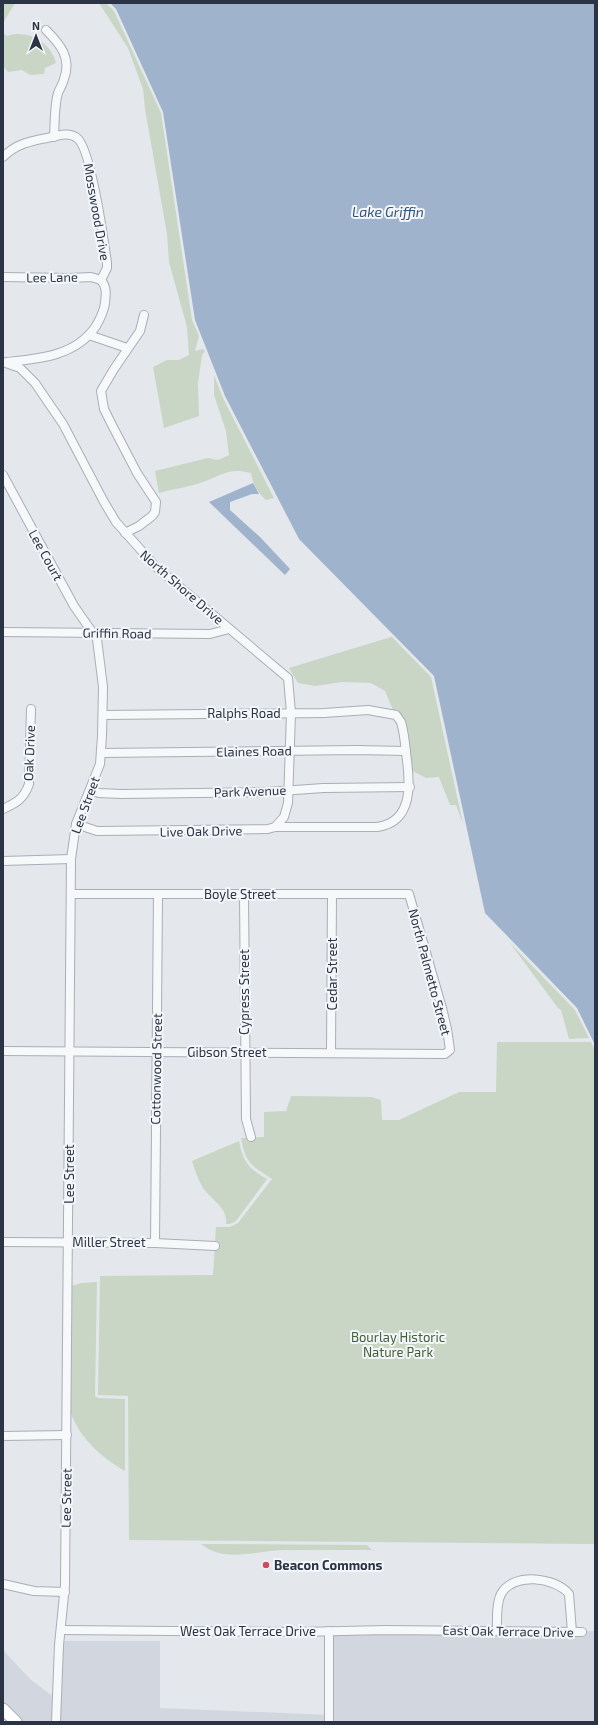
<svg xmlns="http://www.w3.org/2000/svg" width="598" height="1725" viewBox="0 0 598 1725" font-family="'Exo 2',sans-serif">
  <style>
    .built { fill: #d2d6de }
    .green { fill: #c9d6c5 }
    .water { fill: #9fb4cc }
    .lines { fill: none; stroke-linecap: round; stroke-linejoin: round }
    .minor-casing { stroke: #a9aeb7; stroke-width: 10 }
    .major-casing { stroke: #a3abb8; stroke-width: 13 }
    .minor { stroke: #f7f8fa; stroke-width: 8 }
    .major { stroke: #fff; stroke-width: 11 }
    .poi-dot { fill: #d1495b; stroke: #f4f6f9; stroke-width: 1.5 }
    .labels { text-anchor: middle; stroke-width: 4; stroke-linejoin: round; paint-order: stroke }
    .street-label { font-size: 13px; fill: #2b3445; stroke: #f4f6f9 }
    .park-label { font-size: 13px; fill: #3f6138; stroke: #f4f6f9 }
    .poi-label { font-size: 13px; font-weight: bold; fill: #2b3445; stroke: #f4f6f9; text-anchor: start }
    .water-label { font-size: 14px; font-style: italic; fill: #34527a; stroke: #f4f6f9 }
  </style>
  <rect width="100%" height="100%" fill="#e4e7ec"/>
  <g class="built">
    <polygon points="595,1631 595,1722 59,1722 62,1641 160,1641 160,1708 330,1715 334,1635"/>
    <polygon points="3,1650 31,1680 54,1697 53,1722 22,1722 3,1706"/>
  </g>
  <g class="green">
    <polygon points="3,3 15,3 3,23"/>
    <polygon points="99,3 106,3 114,11 161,113 192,320 199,336 195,351 203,349 205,351 202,355 198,383 199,416 164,428 153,367 167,360 179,360 189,355 187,327 169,262 167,234 145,109 143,89 128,48"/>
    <path d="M 3,33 L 7,36 C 27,29 51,42 56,63 L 45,68 L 44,74 L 30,75 L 22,70 L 8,72 L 3,66 Z"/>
    <path d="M 214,375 L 223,398 L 274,498 L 266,500 C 257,492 253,485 251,473 C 229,467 222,475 203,482 C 189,487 173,489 159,493 L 155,471 L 208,458 L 218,460 L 229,455 L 226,431 L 214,395 Z"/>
    <polygon points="391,636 431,677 463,824 456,805 450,805 439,777 426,778 411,770 398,722 385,691 371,683 342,682 315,686 298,683 289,668 391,637"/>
    <polygon points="510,943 575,1010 589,1038 569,1039 561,1010 558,1008"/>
    <path d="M 497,1042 L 591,1042 L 595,1050 L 595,1544 L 129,1540 L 128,1396 L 98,1395 L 100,1276 L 213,1275 L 216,1227 L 230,1227 L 238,1223 L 272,1179 C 251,1165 246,1164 241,1138 L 264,1137 L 264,1112 L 286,1111 L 291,1096 L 371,1097 L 381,1100 L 382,1120 L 399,1120 L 459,1092 L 496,1092 Z"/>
    <path d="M 239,1141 C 243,1162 249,1169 267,1179 L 236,1221 L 230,1224 L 226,1224 C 228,1207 211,1200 203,1188 C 198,1180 195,1170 192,1161 Z"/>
    <path d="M 97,1282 L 95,1396 L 98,1398 L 125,1399 L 125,1471 C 102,1458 81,1439 71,1414 L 72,1286 L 81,1283 Z"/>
    <path d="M 201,1544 L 367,1545 L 372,1550 C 342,1550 312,1550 282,1550 C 255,1551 224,1563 201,1544 Z"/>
  </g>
  <g class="water">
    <polygon points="110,3 595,3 595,1045 577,1008 485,913 434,676 299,539 225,396 195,320 163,112 116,9"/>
    <polygon points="253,483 259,494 252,494 230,502 230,510 260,537 290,569 285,575 209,502"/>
  </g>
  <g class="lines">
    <defs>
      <g id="minor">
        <path d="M 46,30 C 60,44 72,58 64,79 C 63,84 60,88 58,93 C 54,107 55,122 54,137"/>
        <path d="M 3,157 C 16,144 30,141 47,138 C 56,136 69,131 77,138 C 91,148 104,242 107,263 L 107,268 L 101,280"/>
        <polyline points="3,277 69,278 91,277 101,280"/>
        <polyline points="89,335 127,348"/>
        <polyline points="3,362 20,368 35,383 63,424 104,502 116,522 156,567 288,678 291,713 288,803 284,817 275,827"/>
        <path d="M 7,362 C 39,359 76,356 96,326 C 100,319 104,312 105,303 C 106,294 107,287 101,280"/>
        <polyline points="3,475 74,606 97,639 103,687 102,736 100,764 76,824 71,859 65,1585 59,1645 56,1722"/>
        <polyline points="125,533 139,526 152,516 155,512 156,502 137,473 112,425 104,409 101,391 114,369 140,331 144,315"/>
        <polyline points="3,632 210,634 229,629"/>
        <polyline points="101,753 357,750 406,751"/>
        <polyline points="90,790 99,793 121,794 267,792 323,788 410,787"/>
        <path d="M 3,809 C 16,803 24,799 29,784 L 31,709"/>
        <path d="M 76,824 L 97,831 L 268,829 L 275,827 L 377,827 C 415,822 410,780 406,753 C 405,742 404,732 401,722 L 396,715 L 368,710 L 324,713 L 103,715"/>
        <polyline points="3,861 71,859"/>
        <polyline points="244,894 246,1119 251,1137"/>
        <polyline points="3,1051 445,1054 450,1050 447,1029 442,1008 409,894 71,894"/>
        <polyline points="331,1053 332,894"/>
        <polyline points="3,1242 155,1243 215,1246"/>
        <polyline points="155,1243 158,895"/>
        <polyline points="3,1436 67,1435"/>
        <polyline points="3,1584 34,1591 65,1592"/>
        <polyline points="61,1630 298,1632 385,1630 582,1632"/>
        <path d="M 497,1631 C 497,1620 496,1604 501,1594 C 513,1572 555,1577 569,1594 L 572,1632"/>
        <polyline points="329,1722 329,1631"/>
      </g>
      <polyline id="major" points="3,1709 16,1722"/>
    </defs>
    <use href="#minor" class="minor-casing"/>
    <use href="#major" class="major-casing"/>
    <use href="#minor" class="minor"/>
    <use href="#major" class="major"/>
  </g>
  <circle class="poi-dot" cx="266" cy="1565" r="4"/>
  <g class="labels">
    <g class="street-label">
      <text transform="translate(97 212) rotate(80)" y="5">Mosswood Drive</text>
      <text transform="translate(52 277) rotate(-1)" y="5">Lee Lane</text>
      <text transform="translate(46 555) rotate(61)" y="5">Lee Court</text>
      <text transform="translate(182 587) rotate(41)" y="5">North Shore Drive</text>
      <text transform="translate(117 633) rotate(1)" y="5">Griffin Road</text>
      <text x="244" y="718">Ralphs Road</text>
      <text transform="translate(254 751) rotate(-1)" y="5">Elaines Road</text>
      <text transform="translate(29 753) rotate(-88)" y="5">Oak Drive</text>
      <text transform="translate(250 791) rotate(-2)" y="5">Park Avenue</text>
      <text transform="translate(85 805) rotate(-70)" y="5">Lee Street</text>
      <text transform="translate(201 831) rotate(-1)" y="5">Live Oak Drive</text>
      <text x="240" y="899">Boyle Street</text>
      <text transform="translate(430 972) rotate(75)" y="5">North Palmetto Street</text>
      <text transform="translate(332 974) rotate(-90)" y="5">Cedar Street</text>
      <text transform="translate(244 992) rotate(-90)" y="5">Cypress Street</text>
      <text x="227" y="1057">Gibson Street</text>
      <text transform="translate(156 1069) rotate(-89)" y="5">Cottonwood Street</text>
      <text transform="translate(69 1174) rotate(-90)" y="5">Lee Street</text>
      <text x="109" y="1247">Miller Street</text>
      <text transform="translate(66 1498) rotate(-89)" y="5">Lee Street</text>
      <text x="248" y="1636">West Oak Terrace Drive</text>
      <text transform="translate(508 1631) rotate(1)" y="5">East Oak Terrace Drive</text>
    </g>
    <g class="park-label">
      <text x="398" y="1342">Bourlay Historic<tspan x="398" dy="15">Nature Park</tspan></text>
    </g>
    <g class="poi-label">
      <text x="274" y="1570">Beacon Commons</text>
    </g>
    <g class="water-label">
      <text x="388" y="217">Lake Griffin</text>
    </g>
  </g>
  <rect width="598" height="1725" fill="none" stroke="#2b3445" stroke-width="8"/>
  <g transform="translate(36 36)" stroke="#f4f6f9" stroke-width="3" paint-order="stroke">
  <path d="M0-3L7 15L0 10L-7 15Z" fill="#2b3445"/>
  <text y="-6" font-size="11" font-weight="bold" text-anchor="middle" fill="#2b3445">N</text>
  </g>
</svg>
